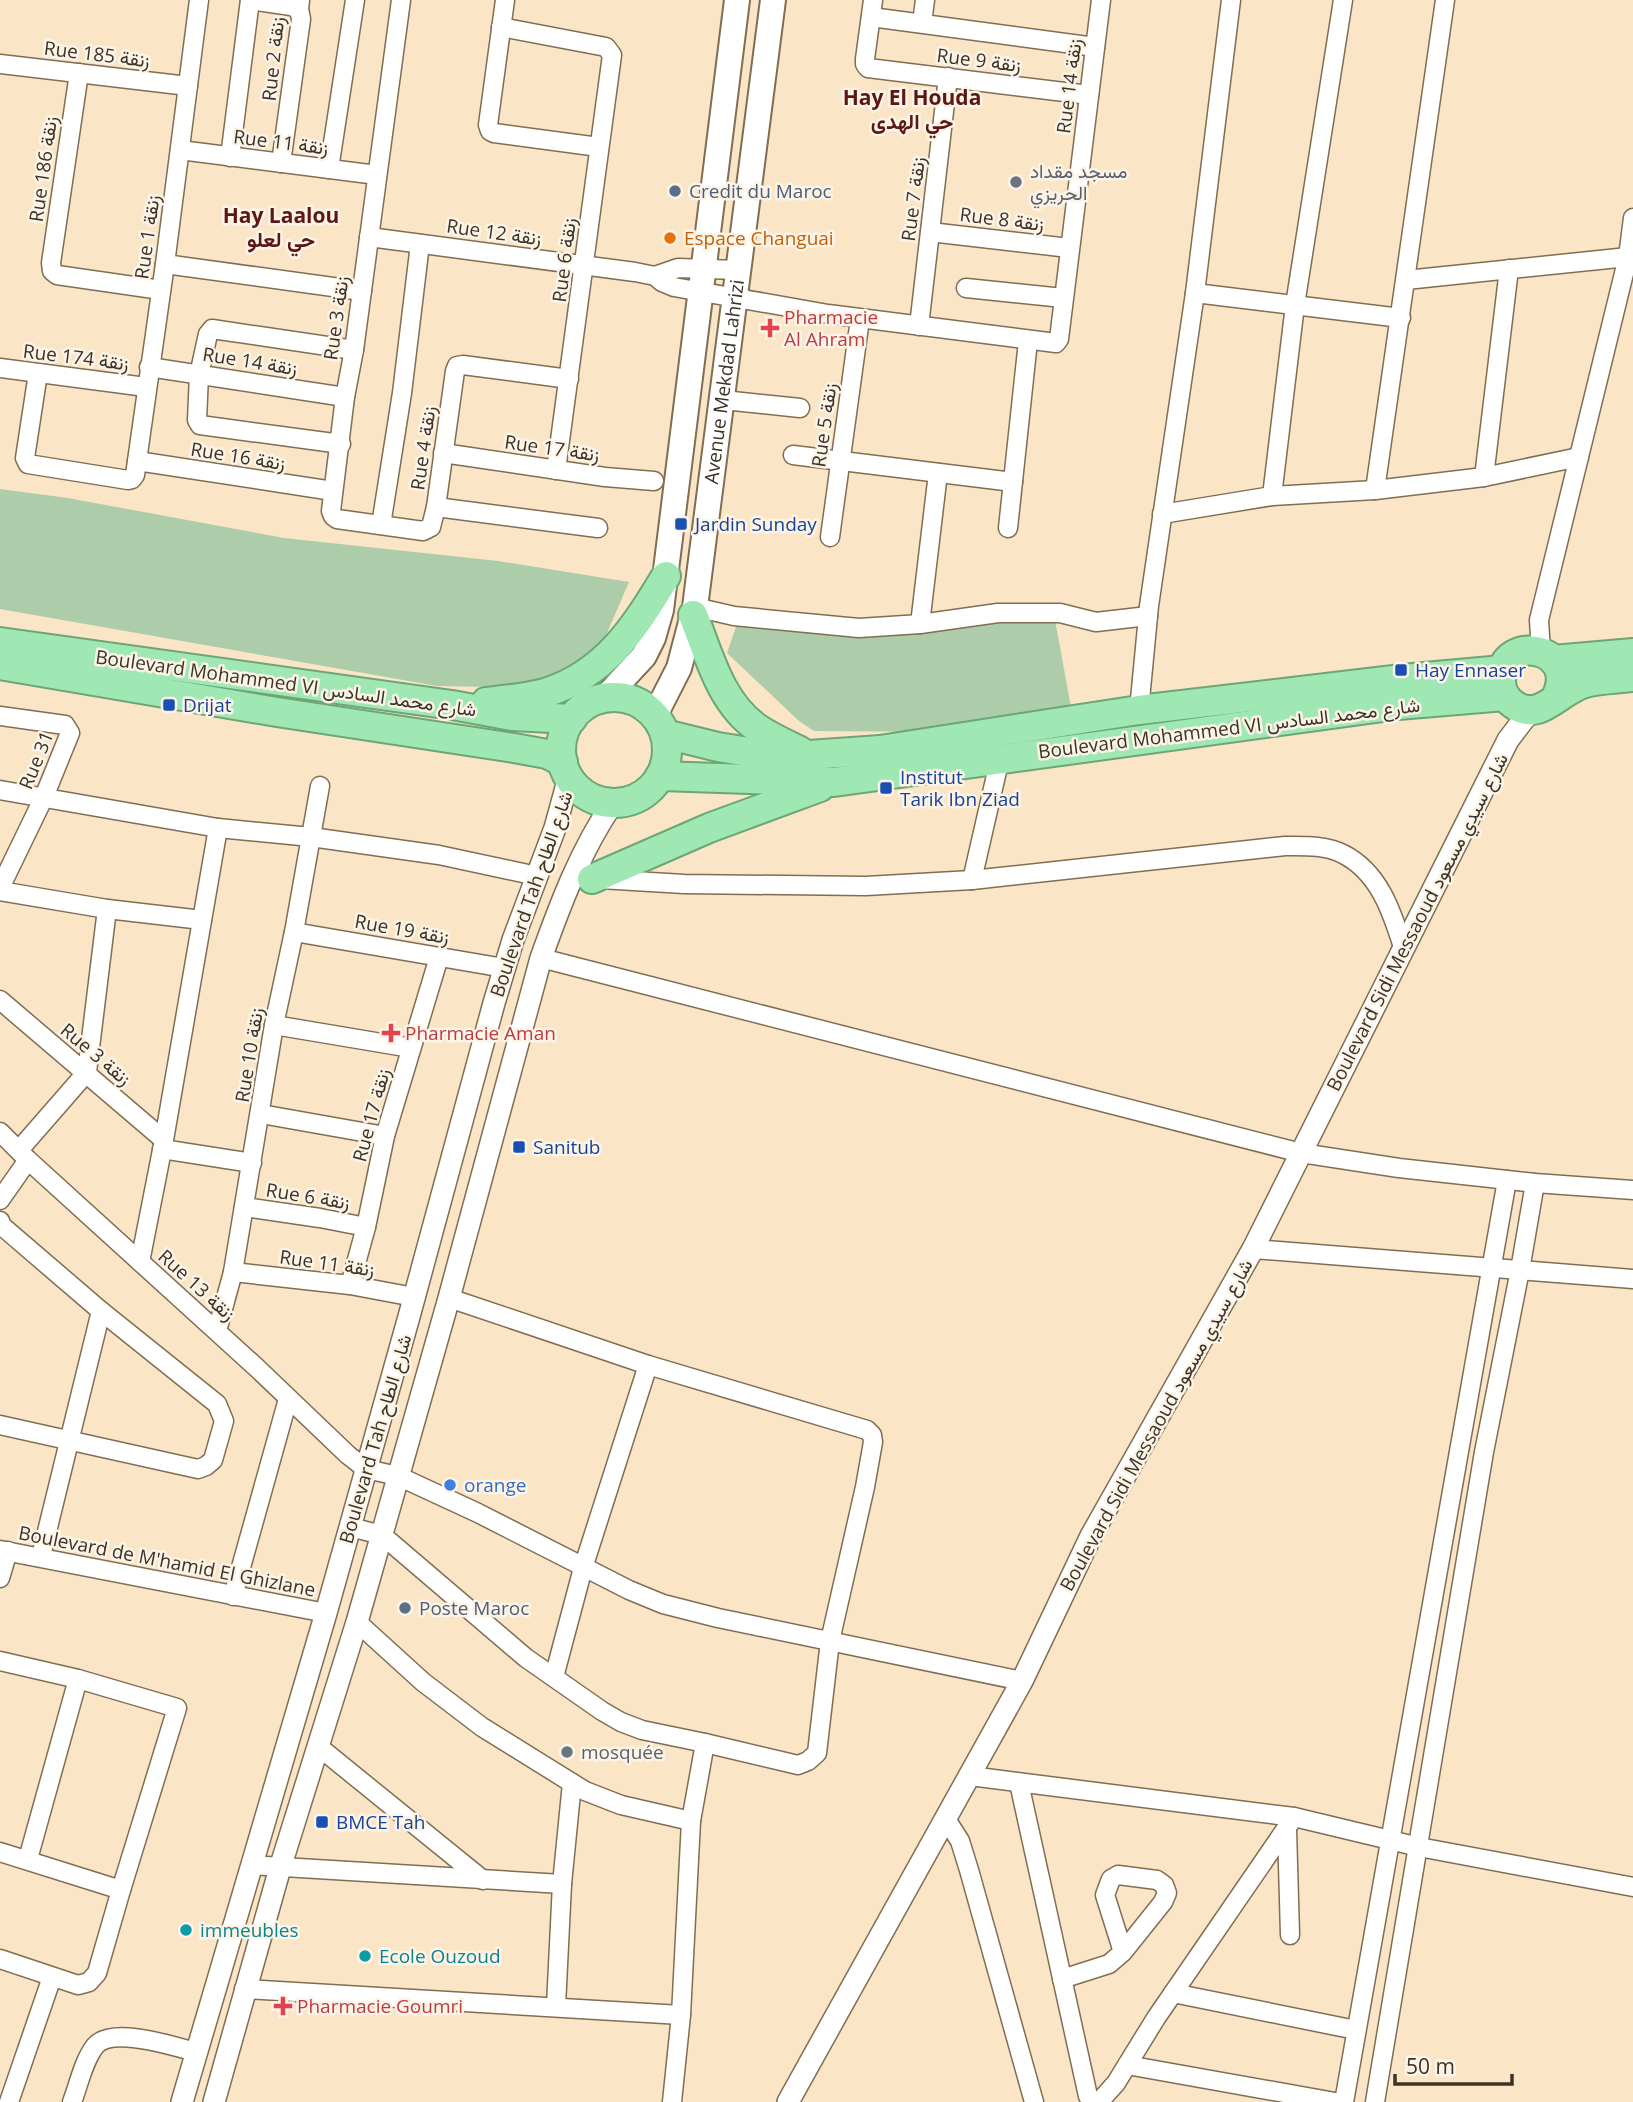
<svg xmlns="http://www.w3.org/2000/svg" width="1633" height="2102" viewBox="0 0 1633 2102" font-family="'Open Sans',Vazirmatn,sans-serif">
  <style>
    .green { fill: #acccaa }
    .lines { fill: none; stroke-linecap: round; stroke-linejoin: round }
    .minor-casing { stroke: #806d52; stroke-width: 21 }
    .tertiary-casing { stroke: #806d52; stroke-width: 24 }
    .secondary-casing { stroke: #806d52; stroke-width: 28 }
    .trunk-casing { stroke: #6da577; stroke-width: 32 }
    .minor { stroke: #fff; stroke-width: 18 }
    .tertiary { stroke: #fff; stroke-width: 21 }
    .secondary { stroke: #fff; stroke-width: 24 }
    .trunk { stroke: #9fe8b4; stroke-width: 28 }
    .worship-dot { fill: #6b7280; stroke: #fdf4e8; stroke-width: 2.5 }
    .service-dot { fill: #5c6f8a; stroke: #fdf4e8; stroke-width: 2.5 }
    .food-dot { fill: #e8710a; stroke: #fdf4e8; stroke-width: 2.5 }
    .health-dot { fill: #e0444e; stroke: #fdf4e8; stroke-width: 2.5 }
    .transit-dot { fill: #1a4fb4; stroke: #fdf4e8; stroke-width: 2.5 }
    .shop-dot { fill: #3f7fe0; stroke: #fdf4e8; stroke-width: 2.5 }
    .culture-dot { fill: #0f9aa8; stroke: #fdf4e8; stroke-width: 2.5 }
    .labels { text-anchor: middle; stroke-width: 5; stroke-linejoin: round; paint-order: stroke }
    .street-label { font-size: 19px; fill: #3c3328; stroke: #fdf4e8 }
    .worship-label { font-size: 19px; fill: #5b616d; stroke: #fdf4e8; text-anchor: start }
    .service-label { font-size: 19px; fill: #4e5e75; stroke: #fdf4e8; text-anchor: start }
    .food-label { font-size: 19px; fill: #c56008; stroke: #fdf4e8; text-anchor: start }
    .health-label { font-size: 19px; fill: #be3a42; stroke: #fdf4e8; text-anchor: start }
    .transit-label { font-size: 19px; fill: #164399; stroke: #fdf4e8; text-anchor: start }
    .shop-label { font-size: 19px; fill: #366cbe; stroke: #fdf4e8; text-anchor: start }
    .culture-label { font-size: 19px; fill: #0d838f; stroke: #fdf4e8; text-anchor: start }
    .neighbourhood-label { font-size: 21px; font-weight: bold; fill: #5b1714; stroke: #fdf4e8 }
  </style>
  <rect width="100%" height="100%" fill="#fae5c7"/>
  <g class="green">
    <polygon points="0,489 68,498 284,538 498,561 629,582 601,647 558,677 489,687 437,686 0,609"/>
    <polygon points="1053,609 1073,718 947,732 814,731 799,721 727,653 738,621 861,630"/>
  </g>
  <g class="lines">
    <defs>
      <g id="minor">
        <polyline points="250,0 291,6 299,9"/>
        <polyline points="401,0 354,350 345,397 331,511 333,516 337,519 423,531 431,527 436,507 455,371 457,366 463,365 569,379"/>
        <polyline points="505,0 488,125 490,131 494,133 599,147"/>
        <polyline points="873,0 865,59 865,64 868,68 1089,95"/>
        <polyline points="871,17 1095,47"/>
        <polyline points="922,23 925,0"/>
        <polyline points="501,27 606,47 612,55 556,470"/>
        <polyline points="0,64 188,86"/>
        <polyline points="79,73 51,263 52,271 57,275 161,290"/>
        <polyline points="180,150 377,175"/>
        <polyline points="230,157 250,0"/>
        <polyline points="281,163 301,19 299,9 300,0"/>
        <polyline points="329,169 355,0"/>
        <polyline points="930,232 1069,248"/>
        <polyline points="369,237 635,272 655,276 662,282 674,287 828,314 1056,343 1059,339 1101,0"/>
        <polyline points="165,264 362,291"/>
        <polyline points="655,276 678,268 738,270"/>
        <polyline points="1406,280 1628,257"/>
        <polyline points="966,288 1063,298"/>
        <polyline points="1195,293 1401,318"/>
        <polyline points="919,326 948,77"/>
        <polyline points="149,367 345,397"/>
        <polyline points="0,368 146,387"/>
        <polyline points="38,373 25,458 28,464 128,480 132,479 135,475 165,264 199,0"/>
        <polyline points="723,400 800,408"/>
        <polyline points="341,444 200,425 197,420 199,375 208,334 212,329 354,350"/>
        <polyline points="443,453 605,477 654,481"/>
        <polyline points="793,455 1013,482"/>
        <polyline points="137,461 333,491"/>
        <polyline points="1484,477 1509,269"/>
        <polyline points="1375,490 1445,0"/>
        <polyline points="1272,496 1295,305 1343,0"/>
        <polyline points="436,507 598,528"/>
        <polyline points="1162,514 1272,496 1375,490 1484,477 1579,457"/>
        <polyline points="381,525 402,393 420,244"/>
        <polyline points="1008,528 1028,341"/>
        <polyline points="830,537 860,319"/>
        <polyline points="695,607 734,616 859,628 920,624 938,473"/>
        <polyline points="920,624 998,613 1060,613 1096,622 1148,616"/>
        <polyline points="1541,652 1539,620 1628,257 1633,218"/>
        <polyline points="1139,710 1149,606 1195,293 1231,0"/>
        <polyline points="0,716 65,725 70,733 44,797 0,888"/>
        <polyline points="0,790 218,828 311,837 439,855 537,876"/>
        <path d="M 600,879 L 684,884 L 866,886 L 972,880 L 1285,846 C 1304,846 1326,845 1343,854 C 1379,872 1392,912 1403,947"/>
        <polyline points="972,880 1000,758"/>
        <polyline points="0,891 107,909 202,920"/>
        <polyline points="294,932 504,968"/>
        <polyline points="541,958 1301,1153 1399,1168 1535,1183 1633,1190"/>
        <polyline points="0,1000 164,1140"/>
        <polyline points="274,1025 411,1048"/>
        <polyline points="261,1114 385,1136"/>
        <polyline points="0,1132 28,1160 257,1368 348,1455 366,1469 398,1476 478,1513 629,1590 663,1604 718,1618 1022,1681"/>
        <polyline points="162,1149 252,1163"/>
        <polyline points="19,1150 87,1072 107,909"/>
        <polyline points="0,1200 28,1160"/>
        <polyline points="244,1207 320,1218 366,1227"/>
        <polyline points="0,1221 2,1226 101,1311 217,1404 224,1421 213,1460 206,1466 198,1469 0,1425"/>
        <polyline points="1253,1249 1633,1279"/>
        <polyline points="140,1262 164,1140 218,828"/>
        <polyline points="233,1272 350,1285 414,1297"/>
        <polyline points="350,1285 366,1227 385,1136 439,957"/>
        <polyline points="217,1331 233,1272 274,1025 294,932 320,786"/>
        <polyline points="350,1527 382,1535 526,1658 602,1711 621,1722 642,1730 705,1743 798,1765 808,1761 817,1753 830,1641 865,1487 873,1442 872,1435 867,1430 648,1365 449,1298"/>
        <polyline points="0,1550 326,1613"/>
        <polyline points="41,1556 101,1311"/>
        <polyline points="0,1578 8,1551"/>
        <polyline points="233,1596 288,1399"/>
        <polyline points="357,1622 423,1682 482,1727 585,1791 621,1805 691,1821"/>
        <polyline points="0,1661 78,1679 177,1708 121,1890 97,1973 89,1982 78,1985 0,1959"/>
        <polyline points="554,1677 583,1568 648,1365"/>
        <polyline points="319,1747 483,1880"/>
        <polyline points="970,1776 1294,1817 1419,1847 1633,1887"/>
        <polyline points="1019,1783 1088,2096 1091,2102"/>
        <polyline points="946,1819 960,1841 969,1870 1034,2102"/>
        <polyline points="1287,1829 1290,1935"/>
        <polyline points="0,1852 121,1890"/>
        <polyline points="28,1859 78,1679"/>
        <polyline points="251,1865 562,1884"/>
        <polyline points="1062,1979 1109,1964 1123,1952 1163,1902 1167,1893 1164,1885 1157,1880 1118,1875 1111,1879 1105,1895 1123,1952"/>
        <polyline points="244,1989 681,2015"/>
        <polyline points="1173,1993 1356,2030"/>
        <polyline points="556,2006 562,1884 572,1783"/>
        <polyline points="1127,2065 1335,2102"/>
        <polyline points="9,2102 52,1977"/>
        <path d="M 72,2102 C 79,2084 83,2062 95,2046 C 112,2026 173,2046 195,2052"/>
        <polyline points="672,2102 681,2015 691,1821 705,1743"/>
        <polyline points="1099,2102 1116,2083 1156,2018 1294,1817"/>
        <polyline points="1344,2102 1507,1180"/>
        <polyline points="1375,2102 1484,1452 1520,1270 1535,1183"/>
      </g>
      <g id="tertiary">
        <polyline points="182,2102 326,1613 410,1313 494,1003 513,940 555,828 569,777"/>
        <path d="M 214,2102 L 280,1868 L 357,1622 L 449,1298 L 541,958 C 560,905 581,849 613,803"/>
        <polyline points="788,2102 1022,1681 1091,1536 1253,1249 1508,740 1531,710"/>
      </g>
      <g id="secondary">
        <polyline points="605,698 644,656 653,638 661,610 737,0"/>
        <path id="s1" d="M 655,715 L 679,668 L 695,607 L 773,0"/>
      </g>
      <g id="trunk">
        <path d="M 693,615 C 709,655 720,702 757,728 C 770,737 786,744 800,751"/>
        <polyline points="0,642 452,705 512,716 572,719"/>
        <polyline points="1553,660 1633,653"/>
        <polyline points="0,665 277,712 514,748 547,754 563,762"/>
        <path d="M 1556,697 C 1581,647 1500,631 1501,681 C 1501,690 1506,699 1513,704 C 1539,724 1559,690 1585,683 C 1600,679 1617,679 1633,677"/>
        <circle cx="614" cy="750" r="53"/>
        <path d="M 486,702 C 505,700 526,698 545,693 C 606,674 635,627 666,576"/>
        <polyline points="665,734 718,747 761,754 809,755 880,750 1139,710 1402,679 1503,670"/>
        <polyline points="660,776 834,782 1398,705 1505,696"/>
        <polyline points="592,879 709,828 820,787"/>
      </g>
    </defs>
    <use href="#minor" class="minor-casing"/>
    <use href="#tertiary" class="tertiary-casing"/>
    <use href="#secondary" class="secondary-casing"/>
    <use href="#trunk" class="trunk-casing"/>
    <use href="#minor" class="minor"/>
    <use href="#tertiary" class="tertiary"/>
    <use href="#secondary" class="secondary"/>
    <use href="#trunk" class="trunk"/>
  </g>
  <g class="worship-dot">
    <circle cx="1016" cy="182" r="7"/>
    <circle cx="567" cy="1752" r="7"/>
  </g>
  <g class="service-dot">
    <circle cx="675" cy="191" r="7"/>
    <circle cx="405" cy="1608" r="7"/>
  </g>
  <circle class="food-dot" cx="670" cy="238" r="7"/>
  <g class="health-dot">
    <path d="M766.5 317.5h7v7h7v7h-7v7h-7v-7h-7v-7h7z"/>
    <path d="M387.5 1022.5h7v7h7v7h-7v7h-7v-7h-7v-7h7z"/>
    <path d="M279.5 1995.5h7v7h7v7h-7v7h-7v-7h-7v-7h7z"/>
  </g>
  <g class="transit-dot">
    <rect x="674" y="517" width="14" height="14" rx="3.5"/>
    <rect x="1394" y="663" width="14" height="14" rx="3.5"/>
    <rect x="162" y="698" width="14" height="14" rx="3.5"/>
    <rect x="879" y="781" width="14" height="14" rx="3.5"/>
    <rect x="512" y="1140" width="14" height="14" rx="3.5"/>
    <rect x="315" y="1815" width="14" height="14" rx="3.5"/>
  </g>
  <circle class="shop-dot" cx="450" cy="1485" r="7"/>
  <g class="culture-dot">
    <circle cx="186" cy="1930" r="7"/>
    <circle cx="365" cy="1956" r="7"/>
  </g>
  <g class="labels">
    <g class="street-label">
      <text transform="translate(97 54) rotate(7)" y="7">Rue 185 زنقة</text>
      <text transform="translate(273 59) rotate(-84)" y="7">Rue 2 زنقة</text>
      <text transform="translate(979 60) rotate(7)" y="7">Rue 9 زنقة</text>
      <text transform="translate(1069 86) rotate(-83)" y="7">Rue 14 زنقة</text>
      <text transform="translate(281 142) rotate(7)" y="7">Rue 11 زنقة</text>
      <text transform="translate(43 169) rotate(-82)" y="7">Rue 186 زنقة</text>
      <text transform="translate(913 199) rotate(-83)" y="7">Rue 7 زنقة</text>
      <text transform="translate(1002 219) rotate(7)" y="7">Rue 8 زنقة</text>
      <text transform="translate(494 232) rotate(8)" y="7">Rue 12 زنقة</text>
      <text transform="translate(147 237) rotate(-82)" y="7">Rue 1 زنقة</text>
      <text transform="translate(564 260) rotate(-83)" y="7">Rue 6 زنقة</text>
      <text transform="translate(336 318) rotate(-82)" y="7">Rue 3 زنقة</text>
      <text transform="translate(76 357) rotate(7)" y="7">Rue 174 زنقة</text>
      <text transform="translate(250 361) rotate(9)" y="7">Rue 14 زنقة</text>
      <text dy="7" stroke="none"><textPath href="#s1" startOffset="343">Avenue Mekdad Lahrizi</textPath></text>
      <text transform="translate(824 425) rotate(-82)" y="7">Rue 5 زنقة</text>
      <text transform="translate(423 448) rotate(-82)" y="7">Rue 4 زنقة</text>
      <text transform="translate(552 448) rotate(8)" y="7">Rue 17 زنقة</text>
      <text transform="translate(238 456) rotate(9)" y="7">Rue 16 زنقة</text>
      <text transform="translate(286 683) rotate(8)" y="7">Boulevard Mohammed VI شارع محمد السادس</text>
      <text transform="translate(1229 728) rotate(-7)" y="7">Boulevard Mohammed VI شارع محمد السادس</text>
      <text transform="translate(36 760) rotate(-68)" y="7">Rue 31</text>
      <text transform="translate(531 894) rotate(-71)" y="7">Boulevard Tah شارع الطاح</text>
      <text transform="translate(1417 922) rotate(-63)" y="7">Boulevard Sidi Messaoud شارع سيدي مسعود</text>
      <text transform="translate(402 929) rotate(10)" y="7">Rue 19 زنقة</text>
      <text transform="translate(96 1054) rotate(40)" y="7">Rue 3 زنقة</text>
      <text transform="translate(249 1055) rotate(-81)" y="7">Rue 10 زنقة</text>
      <text transform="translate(371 1115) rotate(-75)" y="7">Rue 17 زنقة</text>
      <text transform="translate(308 1196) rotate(9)" y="7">Rue 6 زنقة</text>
      <text transform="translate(327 1263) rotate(8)" y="7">Rue 11 زنقة</text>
      <text transform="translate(197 1285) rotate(42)" y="7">Rue 13 زنقة</text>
      <text transform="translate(1156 1425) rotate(-61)" y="7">Boulevard Sidi Messaoud شارع سيدي مسعود</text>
      <text transform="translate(375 1439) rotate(-74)" y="7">Boulevard Tah شارع الطاح</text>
      <text transform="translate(167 1561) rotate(11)" y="7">Boulevard de M'hamid El Ghizlane</text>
    </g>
    <g class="worship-label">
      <text x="1030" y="178">مسجد مقداد<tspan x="1030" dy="22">الحريزي</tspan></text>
      <text x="581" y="1759">mosquée</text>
    </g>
    <g class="service-label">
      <text x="689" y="198">Credit du Maroc</text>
      <text x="419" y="1615">Poste Maroc</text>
    </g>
    <g class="food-label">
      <text x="684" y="245">Espace Changuai</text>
    </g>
    <g class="health-label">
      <text x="784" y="324">Pharmacie<tspan x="784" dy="22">Al Ahram</tspan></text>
      <text x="405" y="1040">Pharmacie Aman</text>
      <text x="297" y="2013">Pharmacie Goumri</text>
    </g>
    <g class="transit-label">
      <text x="695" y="531">Jardin Sunday</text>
      <text x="1415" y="677">Hay Ennaser</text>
      <text x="183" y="712">Drijat</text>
      <text x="900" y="784">Institut<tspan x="900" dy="22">Tarik Ibn Ziad</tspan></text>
      <text x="533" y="1154">Sanitub</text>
      <text x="336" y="1829">BMCE Tah</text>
    </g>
    <g class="shop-label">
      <text x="464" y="1492">orange</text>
    </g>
    <g class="culture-label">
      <text x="200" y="1937">immeubles</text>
      <text x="379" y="1963">Ecole Ouzoud</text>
    </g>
    <g class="neighbourhood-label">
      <text x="912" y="105">Hay El Houda<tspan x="912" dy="24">حي الهدى</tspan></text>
      <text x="281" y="223">Hay Laalou<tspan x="281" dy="24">حي لعلو</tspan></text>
    </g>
  </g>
  <path d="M1395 2074v10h117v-10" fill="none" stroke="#3c3328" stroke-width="3.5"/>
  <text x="1406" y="2074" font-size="21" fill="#3c3328" stroke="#fdf4e8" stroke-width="5" paint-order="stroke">50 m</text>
</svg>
